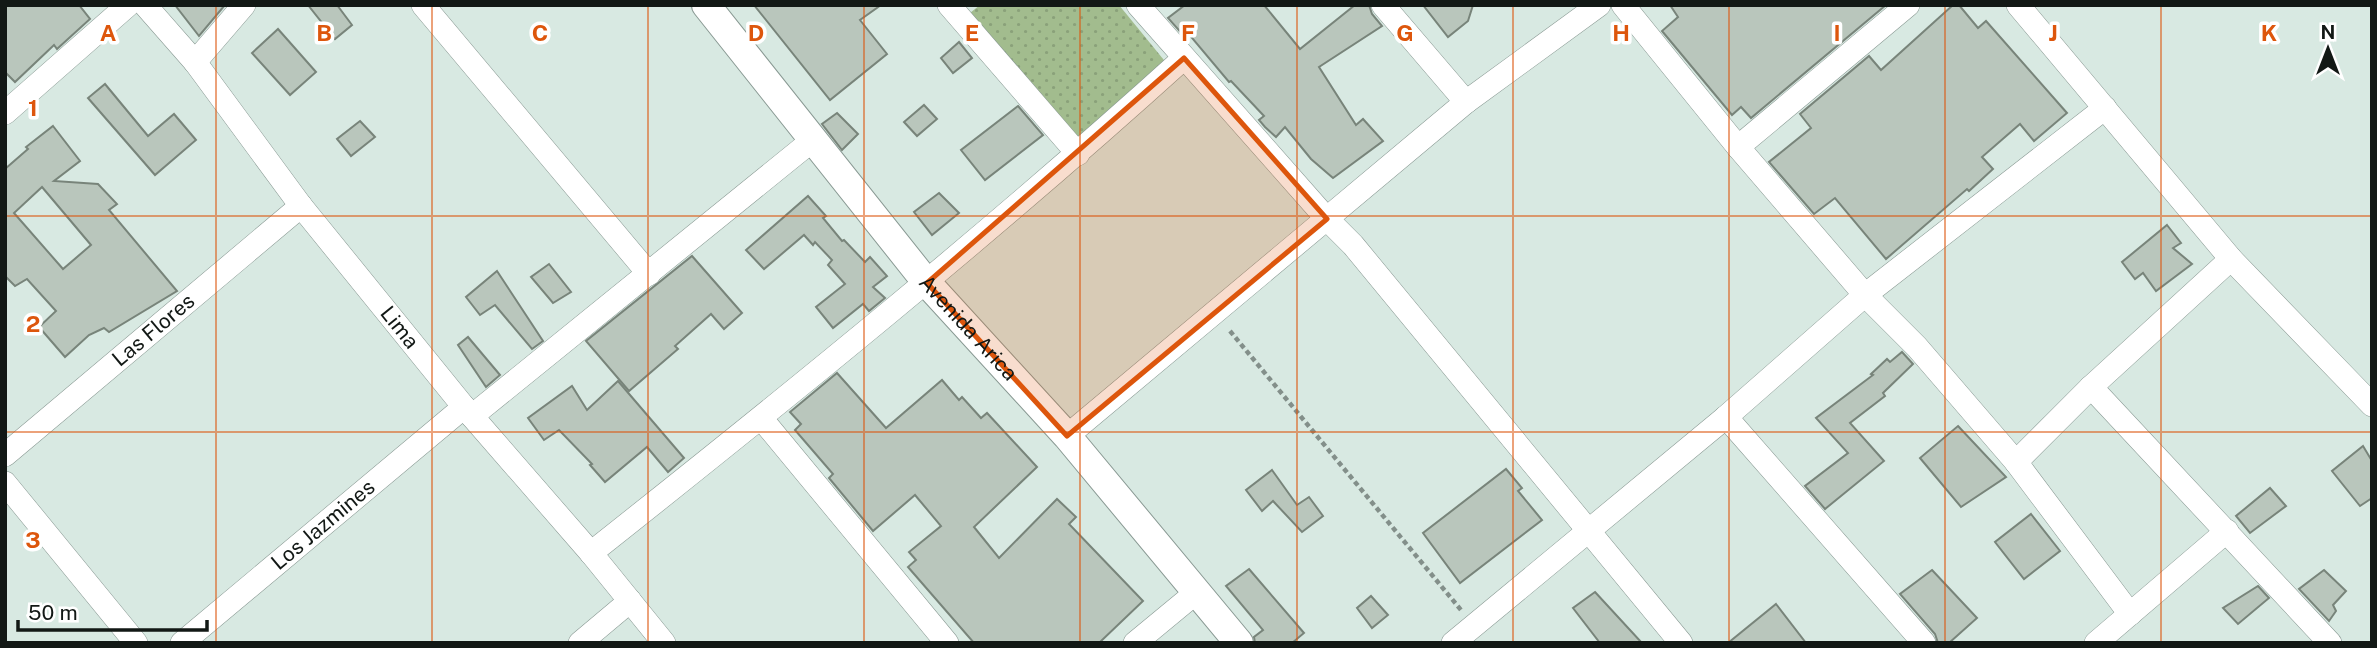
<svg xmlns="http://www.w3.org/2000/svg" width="2377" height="648" viewBox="0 0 2377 648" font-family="'Public Sans',sans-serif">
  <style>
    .park { fill: url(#park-dots) }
    .building { fill: #b9c6bc; stroke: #78847a; stroke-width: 2; fill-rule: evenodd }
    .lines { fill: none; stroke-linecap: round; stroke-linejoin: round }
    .minor-casing { stroke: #899993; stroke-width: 24 }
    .tertiary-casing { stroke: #899993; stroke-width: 30 }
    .path { stroke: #838f8a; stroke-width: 4.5; stroke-dasharray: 5 3.5; stroke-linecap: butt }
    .minor { stroke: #fff; stroke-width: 23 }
    .tertiary { stroke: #fff; stroke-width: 28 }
    .marked { fill: #dd560c; fill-opacity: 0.2; stroke: #dd560c; stroke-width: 5; stroke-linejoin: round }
    .grid { fill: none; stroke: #dd560c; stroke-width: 2; stroke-opacity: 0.55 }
    .labels { text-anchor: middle; stroke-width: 7; stroke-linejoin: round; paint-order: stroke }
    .street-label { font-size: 21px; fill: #121815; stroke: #fff }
    .grid-label { font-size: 23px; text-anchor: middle; font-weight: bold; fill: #dd560c; stroke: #fff; stroke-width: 7; stroke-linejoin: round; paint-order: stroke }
  </style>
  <defs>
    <pattern id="park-dots" width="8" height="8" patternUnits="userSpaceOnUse" patternTransform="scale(1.75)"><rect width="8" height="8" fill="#a2bc8e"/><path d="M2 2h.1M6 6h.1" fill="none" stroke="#8aa17a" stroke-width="1.8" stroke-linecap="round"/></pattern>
  </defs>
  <rect width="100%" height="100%" fill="#d8e9e2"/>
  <polygon class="park" points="980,5 1119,5 1168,65 1077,138 970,13"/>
  <g class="building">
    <polygon points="5,5 79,5 90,19 57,49 54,45 15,82 5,72"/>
    <polygon points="175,5 225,5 199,36"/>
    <polygon points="308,5 337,5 352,25 335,39"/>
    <polygon points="754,5 881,5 860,20 887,54 830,100"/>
    <polygon points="1185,5 1264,5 1300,49 1355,5 1369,5 1372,14 1382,26 1319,67 1356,125 1363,119 1383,141 1333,178 1311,159 1285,127 1276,137 1265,127 1259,120 1264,116 1231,81 1229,82 1188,33 1184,36 1168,18"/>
    <polygon points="1423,5 1473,5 1468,21 1448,37"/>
    <polygon points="1670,5 1886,5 1751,118 1741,107 1732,115 1662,31 1678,17"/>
    <polygon points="1953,5 1959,5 1978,28 1986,21 2067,113 2034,141 2020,124 1982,157 1993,169 1969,191 1967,189 1886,259 1835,198 1814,214 1769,162 1811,128 1800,114 1869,56 1881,70"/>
    <polygon points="278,29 316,72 290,95 252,53"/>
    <polygon points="959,42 972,58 953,73 941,58"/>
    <polygon points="105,84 148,136 174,114 196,140 155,175 88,98"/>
    <polygon points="924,105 937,119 917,136 904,122"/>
    <polygon points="1018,106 1043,135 985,180 961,150"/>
    <polygon points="837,113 858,134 842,150 822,124"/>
    <polygon points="360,121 375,137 351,156 337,139"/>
    <path d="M 53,126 L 80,161 L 54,181 L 98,184 L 117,204 L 109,210 L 177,291 L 109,332 L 104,328 L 89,335 L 65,357 L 39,327 L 56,311 L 27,279 L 15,286 L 5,276 L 5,169 L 28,149 L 26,147 ZM 42,187 L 91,245 L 63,269 L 14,213 Z"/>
    <polygon points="939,193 959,213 932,235 914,212"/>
    <polygon points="808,196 826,216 823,218 842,241 844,240 865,262 870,257 887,276 873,287 885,298 869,311 863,304 833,328 816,307 845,284 828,265 832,260 815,242 813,245 804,235 764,269 746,250"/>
    <polygon points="2167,225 2181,243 2173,248 2192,264 2156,291 2143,273 2135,279 2122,262"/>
    <polygon points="692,256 742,313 724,329 711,314 675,346 678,349 629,391 586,341"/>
    <polygon points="549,264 571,292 553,303 531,277"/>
    <polygon points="497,271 543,341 532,349 495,305 480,315 466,297"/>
    <polygon points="468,337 500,375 486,387 458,345"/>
    <polygon points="1902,352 1913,364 1883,393 1885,396 1850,423 1884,461 1825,509 1805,486 1848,453 1816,418 1873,375 1871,374 1887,359 1890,362"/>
    <polygon points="837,373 886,428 942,380 959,400 962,397 981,418 987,413 1037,467 974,527 999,558 1057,499 1076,517 1069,524 1143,601 1099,643 974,643 908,567 916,560 909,552 941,526 915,495 873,531 829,478 833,474 795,430 801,424 790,412"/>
    <polygon points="618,381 684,458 668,472 647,447 605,482 590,465 592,464 559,430 544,440 528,418 572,386 587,410"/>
    <polygon points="1958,426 2006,477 1961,507 1920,458"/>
    <polygon points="2363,446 2372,461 2372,498 2360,506 2332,471"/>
    <polygon points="1506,469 1522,488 1518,491 1542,520 1460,583 1423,533"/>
    <polygon points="1272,470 1297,505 1309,497 1323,516 1302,532 1273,501 1262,511 1246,490"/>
    <polygon points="2270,488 2286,506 2250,533 2236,516"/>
    <polygon points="2031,514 2060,551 2024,579 1995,542"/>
    <polygon points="1249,569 1304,633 1292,643 1255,643 1254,637 1263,630 1226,586"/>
    <polygon points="1932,570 1977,618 1949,643 1938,643 1935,634 1900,594"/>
    <polygon points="2324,570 2346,591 2333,605 2336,611 2329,621 2299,589"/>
    <polygon points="2258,586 2269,598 2238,624 2223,608"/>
    <polygon points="1595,592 1642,643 1600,643 1573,608"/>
    <polygon points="1371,596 1388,615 1372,628 1357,608"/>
    <polygon points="1776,604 1806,643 1728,643"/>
  </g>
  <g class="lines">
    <defs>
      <g id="minor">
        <path id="s1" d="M 145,5 L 195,62 L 301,206 L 464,407 L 591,553 L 664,643"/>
        <polyline points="423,5 649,274"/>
        <polyline points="949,5 1078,154"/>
        <polyline points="1138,5 1327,219 1353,245 1681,643"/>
        <polyline points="1383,5 1466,102"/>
        <polyline points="1623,5 1738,147 1865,295 1917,347 2016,462 2130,614"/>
        <polyline points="2018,5 2231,259 2372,405"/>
        <polyline points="195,62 244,5"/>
        <polyline points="5,113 128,5"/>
        <polyline points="1738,147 1908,5"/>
        <polyline points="2091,387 2330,643"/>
        <polyline points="472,416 814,139"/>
        <polyline points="1726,417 1924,643"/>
        <polyline points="761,418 947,643"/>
        <polyline points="1067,436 1466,102 1599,5"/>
        <path id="s2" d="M 5,455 L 301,206"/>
        <polyline points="2016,462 2091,387 2231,259"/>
        <polyline points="5,483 136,643"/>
        <path d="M 591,553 C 793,393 993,231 1184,58"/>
        <path id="s3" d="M 182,643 L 464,407"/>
        <polyline points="580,643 630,601"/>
        <polyline points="1135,643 1198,591"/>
        <polyline points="1453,643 1726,417 1865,295 2105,108"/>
        <polyline points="2096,643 2227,531"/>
      </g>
      <g id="tertiary">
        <path id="s4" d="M 706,5 L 927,283 L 1067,436 L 1239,643"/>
      </g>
    </defs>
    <use href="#minor" class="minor-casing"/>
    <use href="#tertiary" class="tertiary-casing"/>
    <polyline class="path" points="1230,331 1461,610"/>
    <use href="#minor" class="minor"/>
    <use href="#tertiary" class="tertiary"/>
  </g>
  <path class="marked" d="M 1184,58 L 1327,219 L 1067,436 L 927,283 Z"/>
  <path class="grid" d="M 216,5 L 216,643M 432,5 L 432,643M 648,5 L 648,643M 864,5 L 864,643M 1080,5 L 1080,643M 1297,5 L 1297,643M 1513,5 L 1513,643M 1729,5 L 1729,643M 1945,5 L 1945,643M 2161,5 L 2161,643M 5,216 L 2372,216M 5,432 L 2372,432"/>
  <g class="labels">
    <g class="street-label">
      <text dy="7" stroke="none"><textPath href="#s4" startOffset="416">Avenida Arica</textPath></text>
      <text dy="7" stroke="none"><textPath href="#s1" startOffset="411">Lima</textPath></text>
      <text dy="7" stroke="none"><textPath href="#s2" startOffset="194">Las Flores</textPath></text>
      <text dy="7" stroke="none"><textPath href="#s3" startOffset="184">Los Jazmines</textPath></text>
    </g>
  </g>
  <g class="grid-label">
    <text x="108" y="41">A</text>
    <text x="324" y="41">B</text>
    <text x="540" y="41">C</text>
    <text x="756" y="41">D</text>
    <text x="972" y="41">E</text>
    <text x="1188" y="41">F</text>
    <text x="1405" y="41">G</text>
    <text x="1621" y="41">H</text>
    <text x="1837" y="41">I</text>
    <text x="2053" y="41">J</text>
    <text x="2269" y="41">K</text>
    <text x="33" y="116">1</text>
    <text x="33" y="332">2</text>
    <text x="33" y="548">3</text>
  </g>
  <rect width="2377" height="648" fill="none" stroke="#121815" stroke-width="14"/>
  <g transform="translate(2328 49)" stroke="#ffffff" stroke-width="5" paint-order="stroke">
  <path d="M0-5L12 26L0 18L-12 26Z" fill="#121815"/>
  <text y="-10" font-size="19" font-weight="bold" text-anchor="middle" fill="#121815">N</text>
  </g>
  <path d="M18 620v10h189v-10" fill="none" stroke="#121815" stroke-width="3.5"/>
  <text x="28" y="620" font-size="21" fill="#121815" stroke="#ffffff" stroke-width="5" paint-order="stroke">50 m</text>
</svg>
